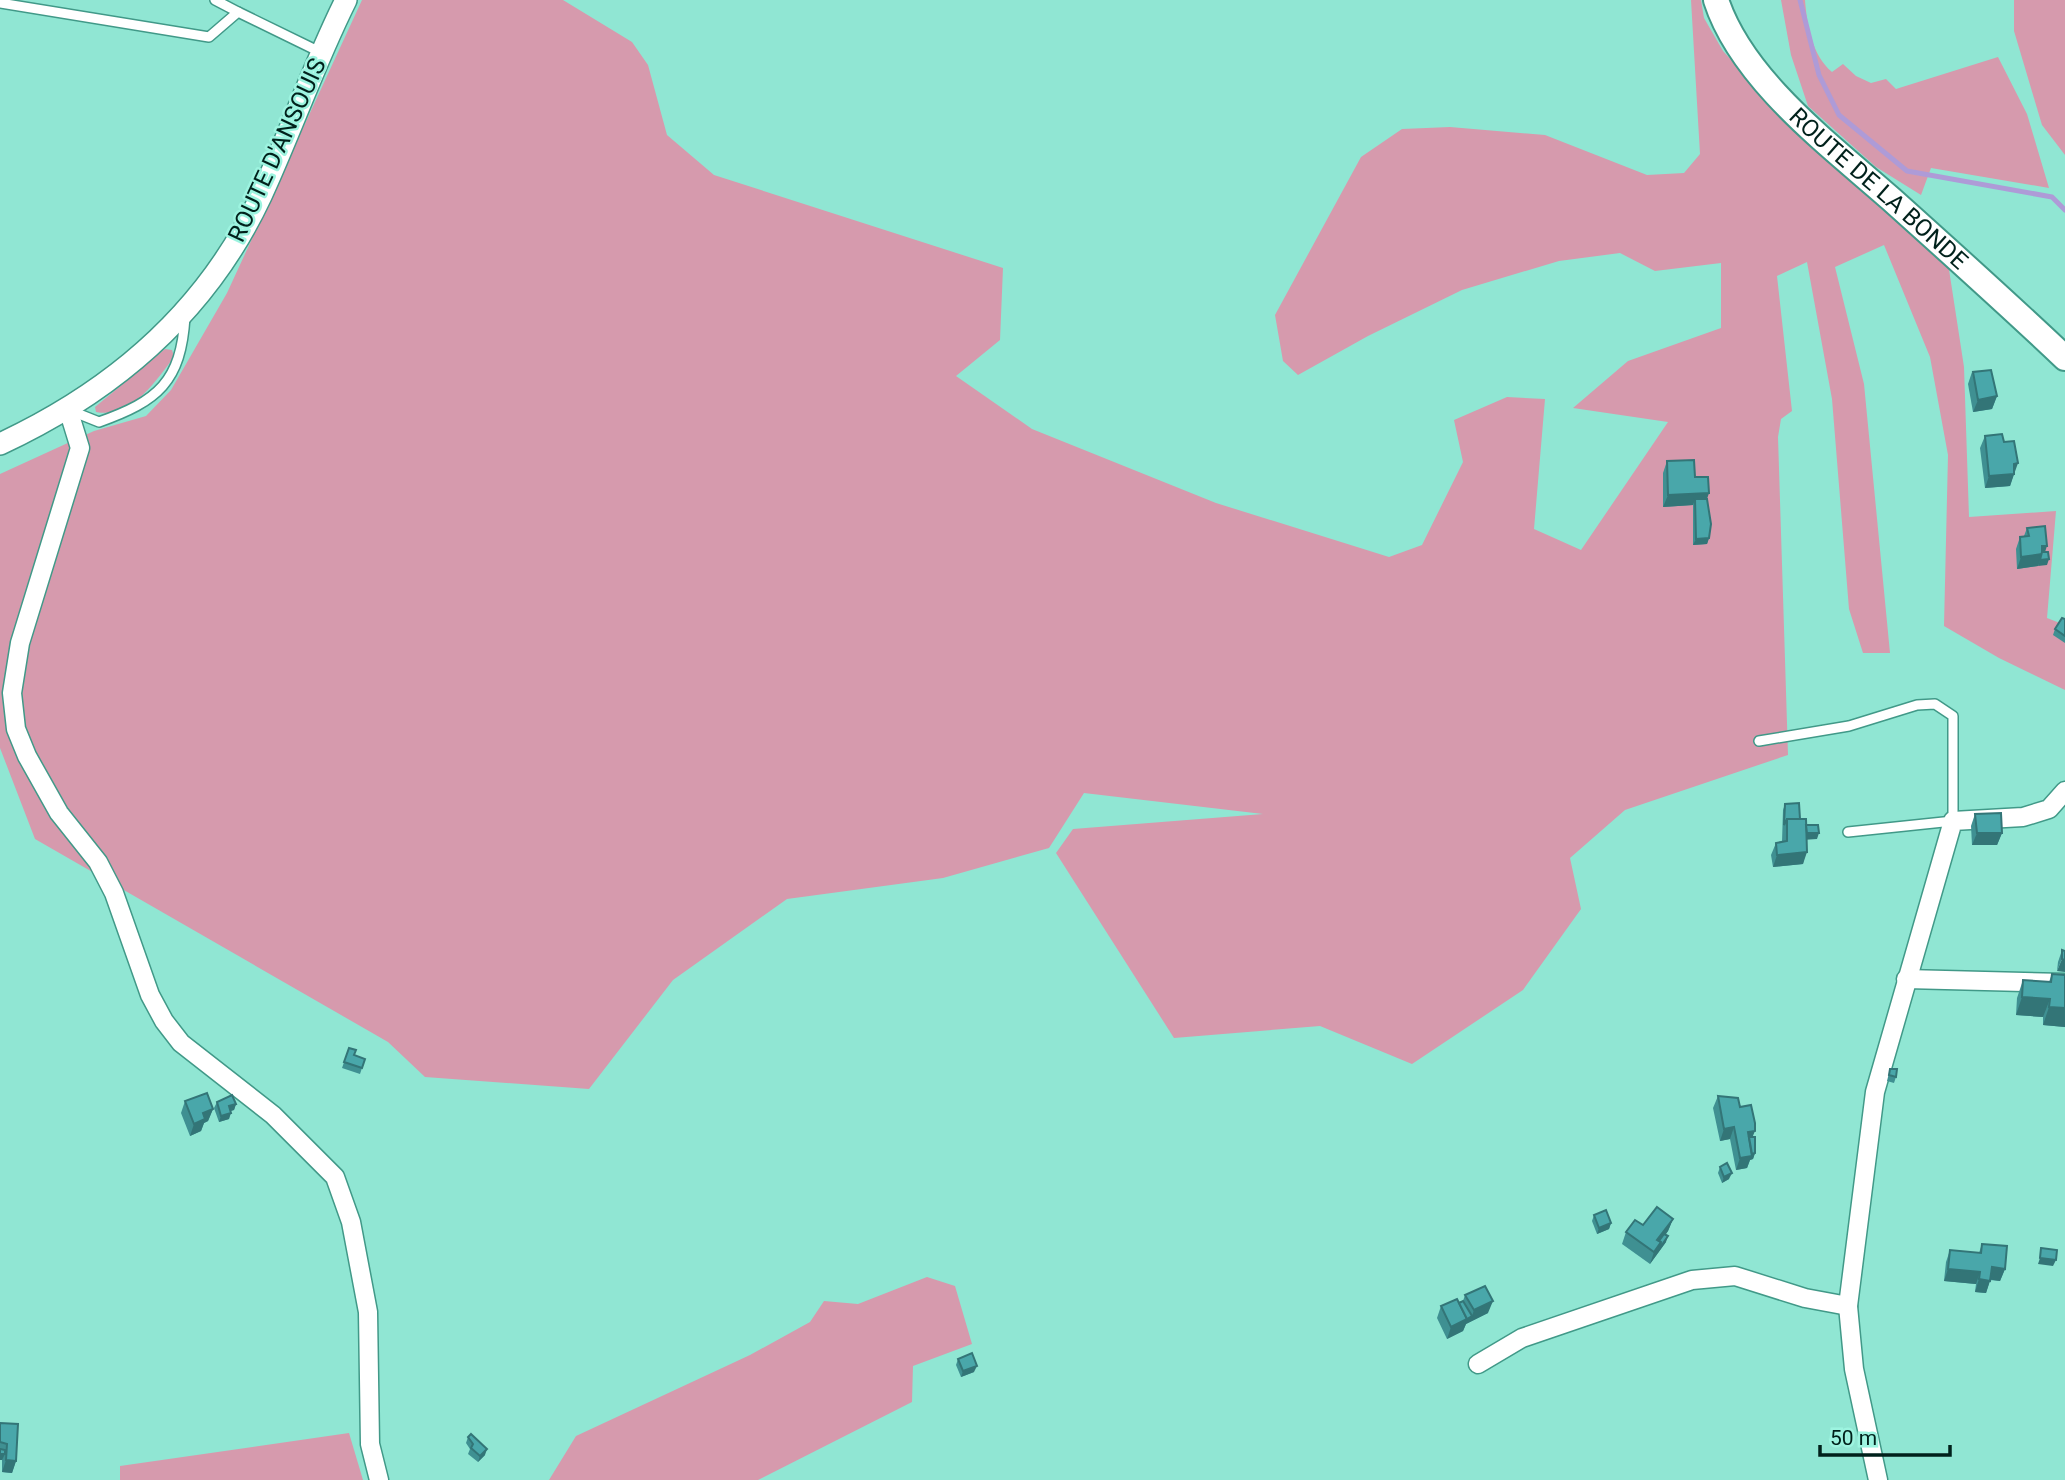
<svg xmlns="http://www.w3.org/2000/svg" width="2065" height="1480" viewBox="0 0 2065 1480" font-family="Roboto,sans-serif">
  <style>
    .green { fill: #d69aad }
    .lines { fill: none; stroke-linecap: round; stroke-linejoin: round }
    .stream { stroke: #ae9bd7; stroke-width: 5 }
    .service-casing { stroke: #419988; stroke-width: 12 }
    .minor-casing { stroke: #419988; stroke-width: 21 }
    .tertiary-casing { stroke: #419988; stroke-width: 24 }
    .secondary-casing { stroke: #419988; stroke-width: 28 }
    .service { stroke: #fff; stroke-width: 9 }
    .minor { stroke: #fff; stroke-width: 18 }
    .tertiary { stroke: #fff; stroke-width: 21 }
    .secondary { stroke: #fff; stroke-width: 24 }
    .wall { fill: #3f9092 }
    .shaded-wall { fill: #337577 }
    .building { fill: #49a7aa; stroke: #337577; stroke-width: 2 }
    .labels { text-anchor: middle; stroke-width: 5; stroke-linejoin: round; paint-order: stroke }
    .street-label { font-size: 24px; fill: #00211b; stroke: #9df4e0 }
  </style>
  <rect width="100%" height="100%" fill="#90e6d3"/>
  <g class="green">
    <polygon points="362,0 563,0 632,42 648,65 667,135 714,175 1003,268 1000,340 956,376 1032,429 1216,503 1389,557 1422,545 1463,462 1454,420 1507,397 1545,399 1534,529 1581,550 1668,422 1573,408 1628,361 1721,328 1721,263 1655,271 1620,253 1559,261 1462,290 1368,336 1298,375 1283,361 1275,315 1361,157 1402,129 1450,127 1545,135 1647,175 1684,173 1700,154 1691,0 1701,0 1704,18 1723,51 1759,90 1948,263 1964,367 1969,517 2056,511 2047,618 2065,625 2065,690 1999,658 1944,626 1948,455 1930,357 1884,245 1835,267 1864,384 1890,653 1863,653 1849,609 1832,399 1807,262 1777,276 1792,411 1781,419 1778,437 1788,755 1625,810 1570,858 1581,909 1523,990 1412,1064 1320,1026 1174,1038 1056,853 1073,829 1263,814 1084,793 1049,848 943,878 787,899 673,980 589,1089 425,1077 388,1042 35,839 0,748 0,474 94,431 146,416 171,390 227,293"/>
    <path d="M 1781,0 L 1805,0 C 1807,26 1812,55 1832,72 L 1843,64 L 1856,76 L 1871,83 L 1886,79 L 1896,89 L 1998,57 L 2027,114 L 2049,188 L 1931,168 L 1921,195 L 1876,167 L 1808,106 L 1791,55 Z"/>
    <polygon points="2014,0 2065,0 2065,155 2042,125 2014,31"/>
    <path d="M 165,349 L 172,350 L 174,357 C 155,382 131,419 96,412 L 95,407 Z"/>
    <polygon points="927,1277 955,1286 972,1344 913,1366 912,1402 758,1480 549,1480 576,1436 750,1355 810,1322 824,1301 858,1304"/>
    <polygon points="349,1433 363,1480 120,1480 120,1466"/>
  </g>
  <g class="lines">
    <polyline class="stream" points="1800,0 1819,75 1839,115 1907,171 2052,197 2065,210"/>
    <defs>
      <g id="service">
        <polyline points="215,0 238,12"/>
        <polyline points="0,3 209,37 238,12 320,52"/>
        <path d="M 69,410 L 99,422 C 158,401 181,382 185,317"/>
        <polyline points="1759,741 1849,726 1917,705 1935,704 1953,716 1953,821 1848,832"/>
      </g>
      <g id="minor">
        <polyline points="68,409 80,448 20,643 12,693 16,729 27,756 59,813 98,862 114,893 150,995 164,1021 181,1043 273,1115 335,1177 351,1222 368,1312 370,1444 379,1480"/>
        <polyline points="1906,979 2065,983"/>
        <polyline points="1478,1364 1522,1338 1692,1280 1735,1276 1805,1298 1848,1306"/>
        <polyline points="1878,1480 1854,1369 1848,1306 1875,1092 1953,821 2023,817 2049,809 2065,791"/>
      </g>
      <path id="tertiary" d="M 0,444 C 114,391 207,311 261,196 C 291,131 314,64 346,0"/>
      <g id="secondary">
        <path id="s1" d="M 1716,0 C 1742,80 1830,145 1891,199 C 1949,251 2008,304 2065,358"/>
      </g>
    </defs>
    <use href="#service" class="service-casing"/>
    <use href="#minor" class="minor-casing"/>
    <use href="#tertiary" class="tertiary-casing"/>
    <use href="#secondary" class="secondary-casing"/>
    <use href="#service" class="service"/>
    <use href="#minor" class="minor"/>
    <use href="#tertiary" class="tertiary"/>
    <use href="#secondary" class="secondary"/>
  </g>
  <g class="wall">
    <polygon points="1972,372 1997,396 1992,409 1973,412 1968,384"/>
    <polygon points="1985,436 2004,442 2014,473 2010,486 1985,488 1980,448"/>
    <polygon points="1667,461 1695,477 1707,499 1709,538 1707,544 1693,545 1693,505 1663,507 1663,473"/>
    <polygon points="2027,528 2045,552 2047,565 2038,565 2038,566 2017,569 2016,549 2020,537 2024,536"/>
    <polygon points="2065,619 2065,643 2053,635 2055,629"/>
    <polygon points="1785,804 1806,825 1817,839 1807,839 1803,864 1773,867 1771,855 1776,843 1782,842 1783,810"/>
    <polygon points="1975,814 2002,833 1997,845 1972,845 1971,826"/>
    <polygon points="2062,950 2065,951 2057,971 2058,962"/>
    <polygon points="2052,974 2065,975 2065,1027 2043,1025 2043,1017 2016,1015 2017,998 2023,980 2049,982"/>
    <polygon points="349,1048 354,1055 365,1059 360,1074 342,1068"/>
    <polygon points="1890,1069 1896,1077 1894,1083 1887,1081"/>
    <polygon points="1718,1096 1740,1107 1752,1137 1755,1153 1753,1159 1750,1160 1747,1168 1736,1170 1730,1139 1720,1141 1713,1108"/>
    <polygon points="185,1101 213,1109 208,1121 204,1123 201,1131 190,1136 181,1113"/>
    <polygon points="217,1102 236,1104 234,1110 230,1111 229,1119 219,1122 214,1108"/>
    <polygon points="1720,1167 1729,1179 1722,1183 1718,1173"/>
    <polygon points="1594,1215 1611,1223 1609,1229 1597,1234 1592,1221"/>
    <polygon points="1673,1219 1668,1231 1665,1235 1666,1242 1650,1264 1622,1244 1626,1232 1643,1225"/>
    <polygon points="1982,1244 2005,1269 2000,1281 1990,1280 1986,1293 1975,1292 1976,1284 1944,1281 1946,1262 1950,1250 1979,1253"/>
    <polygon points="1465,1295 1488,1313 1466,1324 1463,1331 1447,1339 1437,1318 1441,1306 1463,1301"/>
    <polygon points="958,1359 974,1372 961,1377 956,1365"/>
    <polygon points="0,1423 16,1461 12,1473 2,1472 2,1460 0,1460"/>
    <polygon points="468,1437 485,1455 478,1462 468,1454 470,1449 466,1443"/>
  </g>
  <g class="shaded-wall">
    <polygon points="1997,396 1992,409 1973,412 1978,400"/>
    <polygon points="2018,463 2010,486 1985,488 1989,476 2014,464"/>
    <polygon points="1709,493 1705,505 1695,499 1693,505 1663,507 1668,495"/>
    <polygon points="1709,538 1707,544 1693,545 1696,539"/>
    <polygon points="2042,546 2047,546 2043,558 2041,558 2038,566 2017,569 2021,557"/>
    <polygon points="2049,559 2047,565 2038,566 2040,560"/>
    <polygon points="1819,833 1817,839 1802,840 1804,834"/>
    <polygon points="1977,833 2002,833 1997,845 1972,845"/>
    <polygon points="1807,852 1803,864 1773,867 1777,855"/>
    <polygon points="2062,959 2065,960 2065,972 2057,971"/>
    <polygon points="2022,997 2050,999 2043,1017 2016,1015"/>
    <polygon points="2049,1007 2065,1008 2065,1027 2043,1025"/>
    <polygon points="236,1104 234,1110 227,1112 229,1106"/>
    <polygon points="213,1109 208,1121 204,1123 201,1131 190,1136 194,1124 203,1113"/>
    <polygon points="231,1113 229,1119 219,1122 221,1116"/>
    <polygon points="1734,1127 1730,1139 1720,1141 1724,1129"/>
    <polygon points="1755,1131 1750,1143 1748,1132"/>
    <polygon points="1755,1153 1753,1159 1750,1160 1747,1168 1736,1170 1740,1158"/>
    <polygon points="1732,1173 1729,1179 1722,1183 1724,1177"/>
    <polygon points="1673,1219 1668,1231 1657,1247 1657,1240"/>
    <polygon points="1611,1223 1609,1229 1597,1234 1599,1228"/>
    <polygon points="1668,1236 1666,1242 1650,1264 1654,1252 1661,1242"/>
    <polygon points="2040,1258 2056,1260 2053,1266 2038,1264"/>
    <polygon points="1992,1267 2005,1269 2000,1281 1987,1279"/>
    <polygon points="1948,1269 1980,1272 1976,1284 1944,1281"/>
    <polygon points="1979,1279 1990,1281 1986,1293 1975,1292"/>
    <polygon points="1493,1301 1488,1313 1466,1324 1463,1331 1447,1339 1451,1327 1472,1316 1474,1310"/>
    <polygon points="977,1366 974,1372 961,1377 963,1371"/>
    <polygon points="487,1449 485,1455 478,1462 480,1456"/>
    <polygon points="0,1454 5,1454 2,1460 0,1460"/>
    <polygon points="6,1460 16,1461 12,1473 2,1472"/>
  </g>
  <g class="building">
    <polygon points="1991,370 1997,396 1978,400 1973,372"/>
    <polygon points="2002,434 2004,442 2014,441 2018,463 2014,464 2014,474 1989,476 1985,436"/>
    <polygon points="1694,460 1695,477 1708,477 1709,493 1668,495 1667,461"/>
    <polygon points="1695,499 1707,499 1711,524 1709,538 1696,539"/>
    <polygon points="2045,526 2047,546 2042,546 2042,554 2021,557 2020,537 2029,536 2027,528"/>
    <polygon points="2042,552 2048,552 2049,559 2040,560"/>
    <polygon points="2062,618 2065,619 2065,636 2055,629"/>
    <polygon points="1799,803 1800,819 1787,819 1784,825 1785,804"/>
    <polygon points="2001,813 2002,833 1977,833 1975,814"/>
    <polygon points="1787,819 1806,819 1807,852 1777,855 1776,843 1787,841"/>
    <polygon points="1806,825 1818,825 1819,833 1807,833"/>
    <polygon points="2062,950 2065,951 2065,960 2062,959"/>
    <polygon points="2052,974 2065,975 2065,1008 2049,1007 2050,999 2022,997 2023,980 2051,982"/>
    <polygon points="349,1048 356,1050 354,1055 365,1059 362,1068 344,1062"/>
    <polygon points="1890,1069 1897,1069 1896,1077 1889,1075"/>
    <polygon points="207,1093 213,1109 203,1113 205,1119 194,1124 185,1101"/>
    <polygon points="232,1095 236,1104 229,1106 231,1113 221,1116 217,1102"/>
    <polygon points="1718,1096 1738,1098 1740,1107 1751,1105 1755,1123 1755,1131 1748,1132 1752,1156 1740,1158 1734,1127 1724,1129"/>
    <polygon points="1749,1137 1755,1137 1755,1153 1752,1154"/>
    <polygon points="1727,1163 1732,1173 1724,1177 1720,1167"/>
    <polygon points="1657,1207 1673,1219 1657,1240 1661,1242 1654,1252 1626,1232 1635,1220 1643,1225"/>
    <polygon points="1606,1210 1611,1223 1599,1228 1594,1215"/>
    <polygon points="1664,1234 1668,1236 1659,1249 1661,1242 1659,1241"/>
    <polygon points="1982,1244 2007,1246 2005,1269 1992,1267 1990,1281 1979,1279 1980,1272 1948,1269 1950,1250 1981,1253"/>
    <polygon points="2041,1248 2057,1250 2056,1260 2040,1258"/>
    <polygon points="1485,1286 1493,1301 1474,1310 1465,1295"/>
    <polygon points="1457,1299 1467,1319 1451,1327 1441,1306"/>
    <polygon points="1463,1301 1472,1316 1467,1319 1459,1303"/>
    <polygon points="972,1353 977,1366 963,1371 958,1359"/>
    <polygon points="0,1423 18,1424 16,1461 6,1460 7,1444 0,1442"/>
    <polygon points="471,1434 487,1449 480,1456 471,1448 473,1444 468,1437"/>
    <polygon points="0,1449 5,1450 5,1454 0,1454"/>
  </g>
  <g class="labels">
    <g class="street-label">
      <text transform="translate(277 150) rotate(-65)" y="8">ROUTE D'ANSOUIS</text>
      <text dy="8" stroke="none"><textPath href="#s1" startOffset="252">ROUTE DE LA BONDE</textPath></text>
    </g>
  </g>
  <path d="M1820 1445v10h130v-10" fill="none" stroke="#00211b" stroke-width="3.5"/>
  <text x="1830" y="1445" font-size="21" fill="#00211b" stroke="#9df4e0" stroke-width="5" paint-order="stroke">50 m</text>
</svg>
